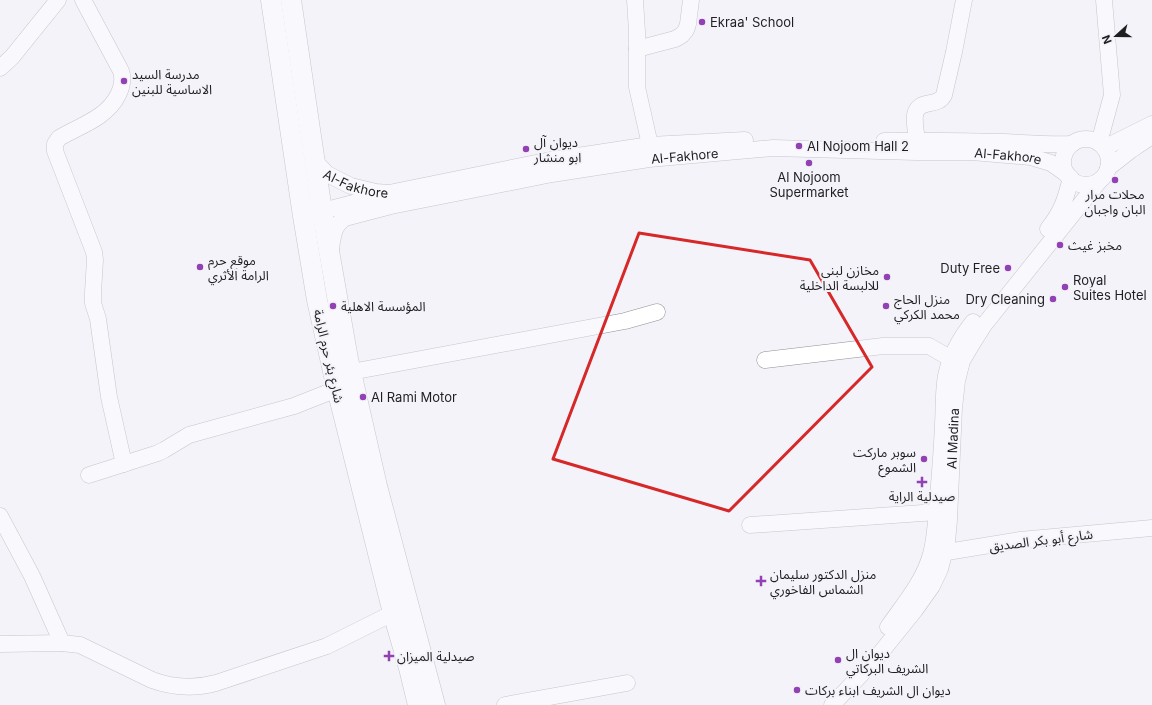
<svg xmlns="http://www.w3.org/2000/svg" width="1152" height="705" viewBox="0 0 1152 705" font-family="Inter,'Noto Sans Arabic',sans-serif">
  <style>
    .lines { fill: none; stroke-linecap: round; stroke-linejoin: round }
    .minor-casing { stroke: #919096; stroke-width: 17 }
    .major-casing { stroke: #919096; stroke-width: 21 }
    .minor { stroke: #fff; stroke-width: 16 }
    .major { stroke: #fff; stroke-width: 20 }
    .marked { fill: none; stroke: #d62828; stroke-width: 3; stroke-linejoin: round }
    .poi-dot { fill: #9141b1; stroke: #f4f3f9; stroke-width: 1.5 }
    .labels { text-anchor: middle; stroke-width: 4; stroke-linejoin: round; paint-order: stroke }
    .poi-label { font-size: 13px; fill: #1f1f21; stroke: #f4f3f9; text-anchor: start }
    .street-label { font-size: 13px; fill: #1f1f21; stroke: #f4f3f9 }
  </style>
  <rect width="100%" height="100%" fill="#f4f3f9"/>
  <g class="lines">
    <defs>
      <g id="minor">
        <path d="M 83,0 L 121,71 C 124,80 122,87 118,95 C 107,118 79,126 59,138 L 55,144 L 55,151 L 94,252 L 95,260 L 93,292 L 93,303 L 98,319 L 109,397 L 124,464"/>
        <polyline points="635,0 637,32 637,87 650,145"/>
        <polyline points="637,49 675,39 682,35 686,30 688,24 691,0"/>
        <polyline points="0,68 12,57 58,0"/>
        <circle cx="1086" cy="162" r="23"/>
        <path d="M 917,140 C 916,132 914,123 915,115 C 918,98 938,108 944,95 L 954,52 L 964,0"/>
        <path d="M 884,141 C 924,140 964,141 1004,142 C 1027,143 1050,145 1072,144"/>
        <polyline points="1099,143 1112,95 1104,0"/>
        <polyline points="1104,148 1152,124"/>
        <path id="s1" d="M 314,160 L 327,174 L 351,186 L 376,192 L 389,193 L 551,160 L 650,145 L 745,140"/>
        <polyline points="1108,168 1131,150 1152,136"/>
        <polyline points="311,214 384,195"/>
        <path d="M 1048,229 C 1062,211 1065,201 1071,178"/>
        <path id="s2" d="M 331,249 C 333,236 333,226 345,218 L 391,206 L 552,174 L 649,159 L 773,148 L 916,152 L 972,152 L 1031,157 L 1051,163 L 1068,175"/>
        <polyline points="765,360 883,346 929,346 960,364"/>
        <polyline points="351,372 625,321 657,312"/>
        <polyline points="89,475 158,453 164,450 189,435 294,406 337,389"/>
        <polyline points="0,516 32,576 62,643"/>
        <polyline points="750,525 937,512"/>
        <polyline points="935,554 1020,540 1152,528"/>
        <path d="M 888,627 C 904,604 924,581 931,554 C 936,536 936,516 938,497 C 940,473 942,448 943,424 C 944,408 943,392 946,376 C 950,356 961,337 973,322"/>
        <path d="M 0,644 L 62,643 L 80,645 L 152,680 C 174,688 194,689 216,683 L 327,646 L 393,613"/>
        <polyline points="505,705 627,683"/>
        <path id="s3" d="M 832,705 L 874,661 L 915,610 L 932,586 L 940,569 L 947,542 L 949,520 L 954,408 L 957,381 L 962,361 L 972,344 L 984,325 L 1100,180"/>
      </g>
      <g id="major">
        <polyline points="271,0 303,216 317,300 337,389 393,613 409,668 418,705"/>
        <polyline points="291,0 322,211 348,359 377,486 435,705"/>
      </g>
    </defs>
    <use href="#minor" class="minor-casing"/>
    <use href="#major" class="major-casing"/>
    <use href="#minor" class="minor"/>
    <use href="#major" class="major"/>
  </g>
  <path d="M0 0H1152V705H0ZM 639,233 L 810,260 L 872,367 L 729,511 L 553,459 Z" fill="#f4f3f9" fill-opacity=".55" fill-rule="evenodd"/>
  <path class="marked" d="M 639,233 L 810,260 L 872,367 L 729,511 L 553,459 Z"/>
  <g class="poi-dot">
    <circle cx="702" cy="22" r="4"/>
    <circle cx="124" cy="81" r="4"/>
    <circle cx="799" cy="146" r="4"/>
    <circle cx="526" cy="149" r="4"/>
    <circle cx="809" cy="163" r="4"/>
    <circle cx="1115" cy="180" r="4"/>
    <circle cx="1060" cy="245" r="4"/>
    <circle cx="200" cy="267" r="4"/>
    <circle cx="1008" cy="268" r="4"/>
    <circle cx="887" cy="277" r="4"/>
    <circle cx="1065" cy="287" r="4"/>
    <circle cx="1053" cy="299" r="4"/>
    <circle cx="333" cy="306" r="4"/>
    <circle cx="886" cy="306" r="4"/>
    <circle cx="363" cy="397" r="4"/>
    <circle cx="924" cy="459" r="4"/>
    <path d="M920 476h4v4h4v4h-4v4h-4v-4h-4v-4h4z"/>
    <path d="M759 575h4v4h4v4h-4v4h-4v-4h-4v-4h4z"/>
    <path d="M387 650h4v4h4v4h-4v4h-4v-4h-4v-4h4z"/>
    <circle cx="838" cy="660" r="4"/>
    <circle cx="797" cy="690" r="4"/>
  </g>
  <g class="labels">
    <g class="poi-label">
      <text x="710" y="27">Ekraa' School</text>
      <text x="132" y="79">مدرسة السيد<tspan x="132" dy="15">الاساسية للبنين</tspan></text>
      <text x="534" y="147">ديوان آل<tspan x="534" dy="15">ابو منشار</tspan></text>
      <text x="807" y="151">Al Nojoom Hall 2</text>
      <text x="809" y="182" text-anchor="middle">Al Nojoom<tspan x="809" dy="15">Supermarket</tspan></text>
      <text x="1115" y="199" text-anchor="middle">محلات مرار<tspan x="1115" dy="15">البان واجبان</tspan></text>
      <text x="1068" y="250">مخبز غيث</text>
      <text x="208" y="265">موقع حرم<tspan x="208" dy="15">الرامة الأثري</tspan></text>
      <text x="1000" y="273" text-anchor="end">Duty Free</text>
      <text x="879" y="275" text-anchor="end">مخازن لبنى<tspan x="879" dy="15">للالبسة الداخلية</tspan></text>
      <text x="1073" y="285">Royal<tspan x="1073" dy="15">Suites Hotel</tspan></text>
      <text x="894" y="304">منزل الحاج<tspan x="894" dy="15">محمد الكركي</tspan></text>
      <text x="1045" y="304" text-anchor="end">Dry Cleaning</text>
      <text x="341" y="311">المؤسسة الاهلية</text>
      <text x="371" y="402">Al Rami Motor</text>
      <text x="916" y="457" text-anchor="end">سوبر ماركت<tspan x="916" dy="15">الشموع</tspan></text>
      <text x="922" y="501" text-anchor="middle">صيدلية الراية</text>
      <text x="770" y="579">منزل الدكتور سليمان<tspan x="770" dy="15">الشماس الفاخوري</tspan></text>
      <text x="846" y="658">ديوان ال<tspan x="846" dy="15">الشريف البركاتي</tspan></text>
      <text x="397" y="661">صيدلية الميزان</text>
      <text x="805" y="695">ديوان ال الشريف ابناء بركات</text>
    </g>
    <g class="street-label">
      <text dy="5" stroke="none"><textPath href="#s2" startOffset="381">Al-Fakhore</textPath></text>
      <text dy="5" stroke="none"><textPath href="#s2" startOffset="705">Al-Fakhore</textPath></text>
      <text dy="5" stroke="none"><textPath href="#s1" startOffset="50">Al-Fakhore</textPath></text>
      <text transform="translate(329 356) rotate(77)" y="5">شارع بئر حرم الرامة</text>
      <text dy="5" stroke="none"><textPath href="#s3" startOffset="306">Al Madina</textPath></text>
      <text transform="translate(1041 540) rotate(-7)" y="5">شارع أبو بكر الصديق</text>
    </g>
  </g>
  <g transform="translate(1116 36) rotate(249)" stroke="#f4f3f9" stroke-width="3" paint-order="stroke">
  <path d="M0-3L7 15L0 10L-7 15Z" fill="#1f1f21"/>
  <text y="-6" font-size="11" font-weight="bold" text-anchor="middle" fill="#1f1f21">N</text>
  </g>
</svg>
